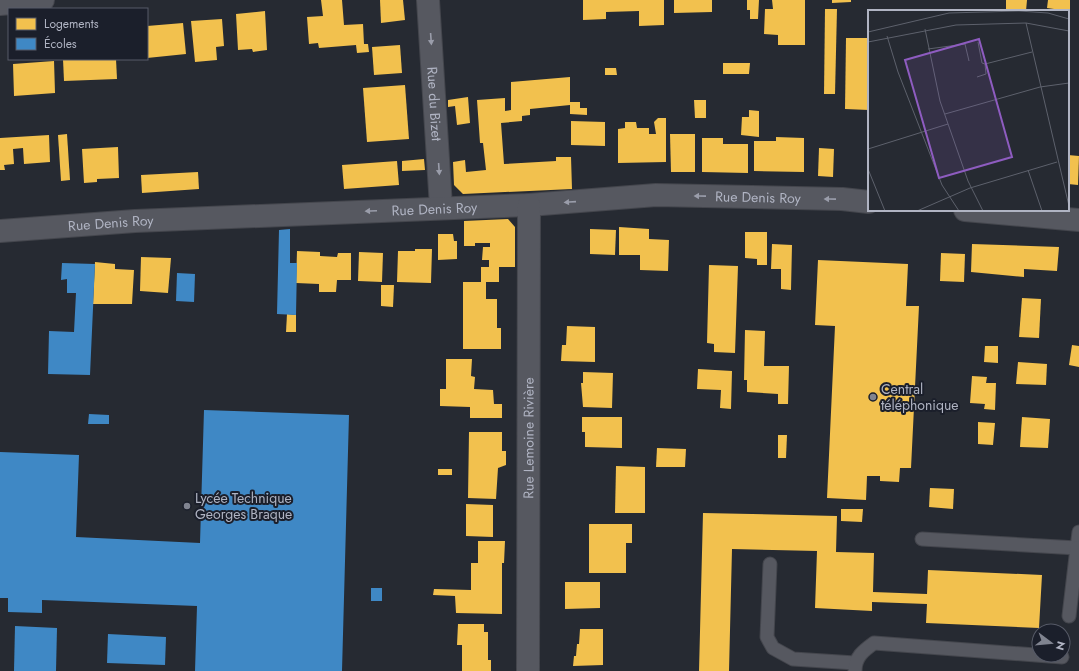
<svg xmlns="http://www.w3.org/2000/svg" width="1079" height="671" viewBox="0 0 1079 671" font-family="Jost,sans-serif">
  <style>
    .homes { fill: #f2c14e }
    .schools { fill: #3f88c5 }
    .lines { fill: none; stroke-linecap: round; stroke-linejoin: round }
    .service-casing { stroke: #44464d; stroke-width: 15 }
    .minor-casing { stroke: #44464d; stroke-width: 24 }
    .service { stroke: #565860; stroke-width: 13 }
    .minor { stroke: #565860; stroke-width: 22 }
    .oneway { fill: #9a9daa }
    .poi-dot { fill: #808490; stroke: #1b1f2b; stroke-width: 1.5 }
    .labels { text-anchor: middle; stroke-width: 4; stroke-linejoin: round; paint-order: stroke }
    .street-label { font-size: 14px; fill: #b0b4c3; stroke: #1b1f2b }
    .poi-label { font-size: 14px; fill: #b0b4c3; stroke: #1b1f2b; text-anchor: start }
    .inset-road { fill: none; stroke: #5d616c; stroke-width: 1 }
    .view { fill: #8e5cc0; fill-opacity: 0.15; stroke: #8e5cc0; stroke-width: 2 }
    .inset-edge { fill: none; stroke: #b0b4c3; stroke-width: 2 }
  </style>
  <rect width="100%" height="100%" fill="#262a32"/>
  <g class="homes">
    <polygon points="321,0 342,0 344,25 363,24 364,44 368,44 369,52 357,53 356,45 319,48 318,43 309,44 307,17 323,16"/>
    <polygon points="380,0 403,0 405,20 381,23"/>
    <polygon points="583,0 664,0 664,25 639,26 639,11 606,12 606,19 583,20"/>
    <polygon points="674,0 712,0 712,12 674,13"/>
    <polygon points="747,0 759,0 758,19 750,19 750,10 747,10"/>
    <polygon points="772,0 805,0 805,45 778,45 778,35 764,34 765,9 773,9"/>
    <polygon points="832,0 851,0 851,2 832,3"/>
    <polygon points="1006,0 1027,0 1026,11 1006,11"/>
    <polygon points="1048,0 1070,0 1070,15 1068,15 1068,11 1047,8"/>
    <polygon points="825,9 837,9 835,94 824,94"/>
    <polygon points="265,11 267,50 253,52 252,49 238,50 236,14"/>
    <polygon points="222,19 224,46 216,47 217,60 195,62 191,21"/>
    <polygon points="183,23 186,54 147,58 147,26"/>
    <polygon points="846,38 869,38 869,110 845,109"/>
    <polygon points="400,45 402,73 374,75 372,47"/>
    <polygon points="63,59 116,59 117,79 64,81"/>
    <polygon points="54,61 55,93 14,96 13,64"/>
    <polygon points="723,63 750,63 749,74 723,74"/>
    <polygon points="605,68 616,68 617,75 605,75"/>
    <polygon points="570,77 570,102 580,102 580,108 587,108 587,115 570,114 570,105 530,109 530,115 522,116 522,121 501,123 504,164 556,161 556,157 571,157 572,189 463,194 454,185 453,162 465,160 466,172 486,170 483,143 480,143 477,100 505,98 505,111 511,110 511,82"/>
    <polygon points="405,85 409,139 367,142 363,88"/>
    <polygon points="468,97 470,123 457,125 455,106 448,107 448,100"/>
    <polygon points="694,100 706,100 706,118 695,118"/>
    <polygon points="749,110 759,111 759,137 741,135 742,117 749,117"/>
    <polygon points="658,118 666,118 666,162 618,163 618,129 625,128 625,122 636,122 637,128 649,128 649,134 656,134 654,122"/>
    <polygon points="571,121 605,122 605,146 571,145"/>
    <polygon points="67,134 70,180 61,181 58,135"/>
    <polygon points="670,134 695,134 695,172 671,172"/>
    <polygon points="49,135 50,162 24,164 23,148 13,149 14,164 4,165 5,170 0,170 0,138"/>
    <polygon points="776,137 804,138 804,172 754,171 754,141 776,141"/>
    <polygon points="702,138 723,138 723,144 748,144 748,173 702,172"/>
    <polygon points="118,147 119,178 97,179 97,182 84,183 82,149"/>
    <polygon points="819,148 834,149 833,177 818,176"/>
    <polygon points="1068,155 1079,156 1078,185 1068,184"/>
    <polygon points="424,159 425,170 402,171 402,161"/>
    <polygon points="397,161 399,185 344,189 342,165"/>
    <polygon points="198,172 199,189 142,193 141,175"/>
    <polygon points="508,219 515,227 515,267 499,267 499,282 486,282 486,299 497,299 497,328 501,328 501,349 463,349 463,282 481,282 481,267 489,267 489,260 482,260 483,247 490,247 490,243 475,243 475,246 464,246 464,221"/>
    <polygon points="619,227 649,229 649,239 669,240 668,271 640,270 640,255 619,255"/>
    <polygon points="590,229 616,230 615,255 590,254"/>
    <polygon points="745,232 767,232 767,265 757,265 757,259 745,258"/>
    <polygon points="438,234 453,234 454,241 457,241 457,259 438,260"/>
    <polygon points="772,244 792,245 791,290 781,289 781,269 771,269"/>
    <polygon points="972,244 1059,247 1057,271 1024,269 1024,277 971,272"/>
    <polygon points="415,249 432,249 431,283 397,282 398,251 415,251"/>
    <polygon points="297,251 320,252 320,256 337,257 338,253 351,253 351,280 337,280 336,292 319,292 319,284 296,283"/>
    <polygon points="359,252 383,253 382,282 358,281"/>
    <polygon points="941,253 965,254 964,282 940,281"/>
    <polygon points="141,257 171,258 168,293 140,291"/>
    <polygon points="818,260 908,264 906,306 919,306 911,468 900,468 899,482 880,481 880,476 867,476 866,500 827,498 835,326 815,325"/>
    <polygon points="95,262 115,264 115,269 134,270 132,304 93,304"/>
    <polygon points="709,265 738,266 735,353 714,352 714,344 707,343"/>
    <polygon points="381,285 394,285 393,307 381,306"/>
    <polygon points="1022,298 1041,299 1039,338 1019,337"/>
    <polygon points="287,314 296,315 296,332 286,332"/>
    <polygon points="567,326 595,327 595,362 561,361 562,345 566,345"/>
    <polygon points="745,330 765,331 764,366 789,366 788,404 778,404 778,394 747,392 747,380 744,380"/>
    <polygon points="1072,345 1079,346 1079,367 1069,365"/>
    <polygon points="985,346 998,346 998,363 984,362"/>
    <polygon points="446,359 472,359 471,376 475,377 474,389 493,390 494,404 502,404 502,418 470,418 470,407 440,406 440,389 446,389"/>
    <polygon points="1018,362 1047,364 1046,385 1016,384"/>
    <polygon points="698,369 732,371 731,409 720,408 721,390 697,389"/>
    <polygon points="583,372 613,373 612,408 583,407 581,383 583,383"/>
    <polygon points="972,376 987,377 986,383 996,383 995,410 984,409 985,404 970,403"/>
    <polygon points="582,417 622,417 622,448 585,447 585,432 582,432"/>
    <polygon points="1022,417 1050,419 1048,448 1020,447"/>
    <polygon points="978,422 995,423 993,445 978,444"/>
    <polygon points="469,432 502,432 502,451 506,451 506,465 498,468 496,499 468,498"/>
    <polygon points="778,435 787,435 786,458 778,458"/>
    <polygon points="657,448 686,449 685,467 656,467"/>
    <polygon points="616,466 645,467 645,513 615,513"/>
    <rect x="438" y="469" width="14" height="6"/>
    <polygon points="930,488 954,489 953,509 929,507"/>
    <polygon points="466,504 493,505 493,537 466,536"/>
    <polygon points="841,509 863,509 862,522 841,521"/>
    <polygon points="703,513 837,516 836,552 874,553 873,592 927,594 928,570 1042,575 1039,628 926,623 927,604 872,602 872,611 815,608 817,551 732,549 729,671 699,671"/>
    <polygon points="589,524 632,524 632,543 626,543 626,573 589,573"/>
    <polygon points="478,541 505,541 504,563 502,563 502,614 456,613 455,596 433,595 434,589 471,590 471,563 478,563"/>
    <polygon points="565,582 600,582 600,608 565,609"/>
    <polygon points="458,624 484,624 484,632 488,632 488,660 491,660 491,671 462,671 462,645 457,645"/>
    <polygon points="580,629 603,629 603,665 573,666 574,656 576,656 577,644 579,644"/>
  </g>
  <g class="schools">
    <polygon points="290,229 290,263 297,263 296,315 277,314 279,230"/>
    <polygon points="62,263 95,264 90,375 48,374 49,331 74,332 76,293 67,293 67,279 61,280"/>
    <polygon points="177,273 195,274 194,302 176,301"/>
    <polygon points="204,410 349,415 342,671 195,671 197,606 42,600 42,613 8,612 8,598 0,598 0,452 79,455 76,537 200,543"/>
    <polygon points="89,414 109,415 109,424 88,424"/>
    <rect x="371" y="588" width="11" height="13"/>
    <polygon points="15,626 57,628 56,671 14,671"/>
    <polygon points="108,634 166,637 165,665 107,663"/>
  </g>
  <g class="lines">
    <defs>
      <g id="service">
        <polyline points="922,539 1077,548 1079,532"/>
        <polyline points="770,564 767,637 773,648 793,659 855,663"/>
        <polyline points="1069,616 1077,548"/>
        <path d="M 855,671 C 855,657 863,651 874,643 L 1062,657"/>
      </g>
      <g id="minor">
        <path id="s1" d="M 428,0 L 441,207"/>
        <polyline points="0,4 43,0"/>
        <polyline points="965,210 1079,220"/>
        <path id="s2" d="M 0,231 L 135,221 L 529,205 L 656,195 L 842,199 L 869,202"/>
        <path id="s3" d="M 528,671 L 529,205"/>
      </g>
    </defs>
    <use href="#service" class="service-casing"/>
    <use href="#minor" class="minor-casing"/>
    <use href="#service" class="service"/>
    <use href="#minor" class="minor"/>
  </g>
  <defs><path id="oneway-solid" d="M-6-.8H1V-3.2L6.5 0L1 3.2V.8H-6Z"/></defs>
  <g class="oneway">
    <use href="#oneway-solid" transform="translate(431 39) rotate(86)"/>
    <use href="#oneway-solid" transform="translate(439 169) rotate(86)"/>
    <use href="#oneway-solid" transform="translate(700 196) rotate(-179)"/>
    <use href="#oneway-solid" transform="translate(830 199) rotate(-179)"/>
    <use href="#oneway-solid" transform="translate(570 202) rotate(176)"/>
    <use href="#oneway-solid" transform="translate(371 211) rotate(177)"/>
  </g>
  <g class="poi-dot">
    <circle cx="873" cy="397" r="4"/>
    <circle cx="187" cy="506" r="4"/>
  </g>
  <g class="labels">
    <g class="street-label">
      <text dy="5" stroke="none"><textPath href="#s1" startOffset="104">Rue du Bizet</textPath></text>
      <text dy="5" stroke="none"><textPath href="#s2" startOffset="759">Rue Denis Roy</textPath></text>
      <text dy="5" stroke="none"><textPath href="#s2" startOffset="435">Rue Denis Roy</textPath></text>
      <text dy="5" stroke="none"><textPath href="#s2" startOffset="111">Rue Denis Roy</textPath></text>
      <text dy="5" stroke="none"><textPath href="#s3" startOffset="233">Rue Lemoine Rivière</textPath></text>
    </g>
    <g class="poi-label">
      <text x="881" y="394">Central<tspan x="881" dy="16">téléphonique</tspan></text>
      <text x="195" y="503">Lycée Technique<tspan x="195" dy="16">Georges Braque</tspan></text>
    </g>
  </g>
  <g transform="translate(868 10)">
    <rect width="201" height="201" fill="#262a32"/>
    <path class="inset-road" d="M 158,13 L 201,196M 57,19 L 72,91 L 100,171 L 115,201M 0,22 L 81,3 L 151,1 L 180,3 L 201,9M 19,26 L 30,62 L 74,175 L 91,201M 0,32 L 88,15 L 158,13 L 201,21M 110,32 L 114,53 L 117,54 L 164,42M 60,39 L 97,34 L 101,51M 109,67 L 118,64 L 117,54M 77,104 L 172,77 L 201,73M 0,139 L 80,114M 0,159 L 17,201M 160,160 L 174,201M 49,201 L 102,178 L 189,152"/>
    <path class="view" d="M 111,29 L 144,147 L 71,168 L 37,50 Z"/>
    <rect width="201" height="201" class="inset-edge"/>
  </g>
  <rect x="8" y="8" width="140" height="52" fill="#1b1f2b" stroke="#575b68"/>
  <rect x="16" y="18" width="20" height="12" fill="#f2c14e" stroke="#575b68"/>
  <text x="44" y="28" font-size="12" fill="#b0b4c3">Logements</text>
  <rect x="16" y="38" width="20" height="12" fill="#3f88c5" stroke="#575b68"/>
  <text x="44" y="48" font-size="12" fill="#b0b4c3">Écoles</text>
  <g transform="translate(1051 643) rotate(106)"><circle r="19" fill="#1b1f2b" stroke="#575b68"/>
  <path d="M0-3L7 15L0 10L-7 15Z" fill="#808490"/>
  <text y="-6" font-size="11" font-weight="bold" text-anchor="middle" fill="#b0b4c3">N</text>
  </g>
</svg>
